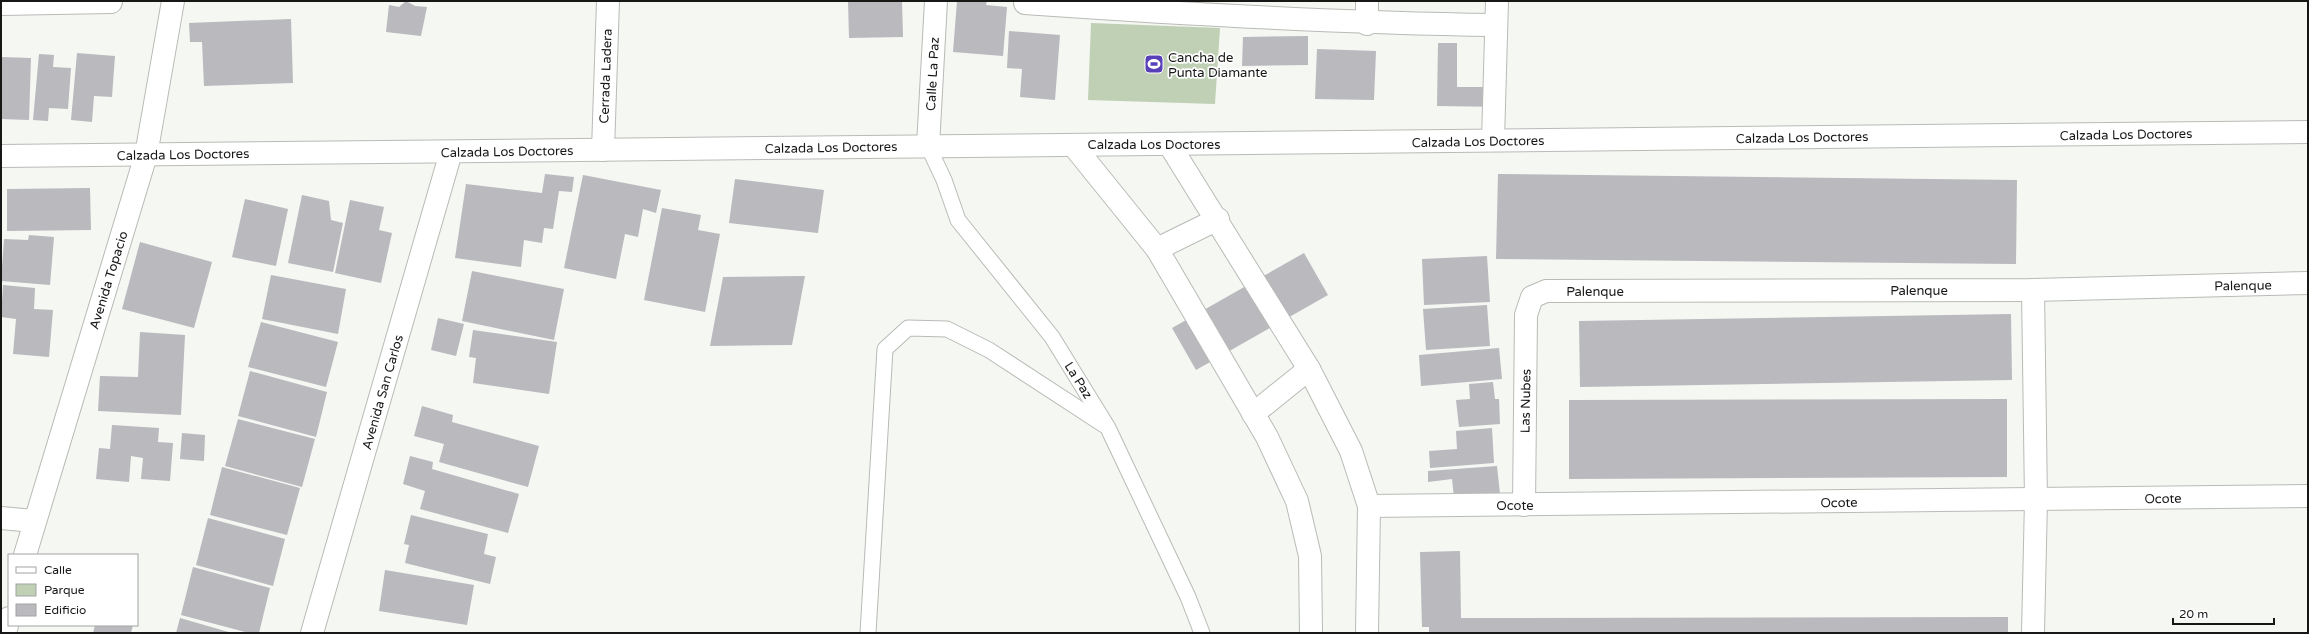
<svg xmlns="http://www.w3.org/2000/svg" width="2309" height="634" viewBox="0 0 2309 634" font-family="'Varela Round',sans-serif">
  <style>
    .green { fill: #bfd0b5 }
    .building { fill: #b9b9be }
    .lines { fill: none; stroke-linecap: round; stroke-linejoin: round }
    .lane-casing { stroke: #b8bbb6; stroke-width: 17 }
    .street-casing { stroke: #b8bbb6; stroke-width: 24 }
    .lane { stroke: #fff; stroke-width: 15 }
    .street { stroke: #fff; stroke-width: 22 }
    .labels { text-anchor: middle; stroke-width: 3.5; stroke-linejoin: round; paint-order: stroke }
    .poi-label { font-size: 13px; fill: #171816; stroke: #fff; text-anchor: start }
    .street-label { font-size: 13px; fill: #171816; stroke: #fff }
  </style>
  <rect width="100%" height="100%" fill="#f4f7f2"/>
  <polygon class="green" points="1091,23 1220,28 1215,104 1088,100"/>
  <g class="building">
    <polygon points="406,1 415,6 427,7 421,36 386,32 389,5 399,7"/>
    <polygon points="848,1 902,1 903,37 849,38"/>
    <polygon points="957,1 987,1 986,5 1007,7 1003,56 953,52"/>
    <polygon points="291,19 293,83 204,86 202,42 190,42 189,23"/>
    <polygon points="1009,31 1060,35 1055,100 1020,97 1022,69 1007,68"/>
    <polygon points="1308,36 1308,65 1242,66 1243,37"/>
    <polygon points="1438,43 1457,43 1457,87 1505,87 1505,107 1437,106"/>
    <polygon points="1317,49 1376,51 1374,100 1315,99"/>
    <polygon points="77,53 115,56 112,97 94,96 92,122 71,120"/>
    <polygon points="39,54 54,55 53,67 71,68 68,109 49,108 48,121 33,120"/>
    <polygon points="1,57 31,58 29,120 1,119"/>
    <polygon points="545,174 574,177 572,192 559,191 553,229 544,228 542,243 524,240 521,267 455,258 466,184 542,193"/>
    <polygon points="1498,174 2017,180 2016,264 1496,259"/>
    <polygon points="583,175 661,190 656,213 643,209 638,237 625,234 616,279 564,268"/>
    <polygon points="735,179 824,190 818,233 729,223"/>
    <polygon points="90,188 91,230 7,231 7,189"/>
    <polygon points="302,195 329,201 331,220 343,223 333,272 288,263"/>
    <polygon points="245,199 288,209 276,266 232,257"/>
    <polygon points="350,200 384,207 379,230 392,233 381,283 335,273"/>
    <polygon points="662,208 701,215 698,230 720,234 705,312 644,300"/>
    <polygon points="29,235 54,237 50,285 1,281 4,239 28,240"/>
    <polygon points="140,242 212,262 194,328 122,309"/>
    <polygon points="1304,253 1328,295 1196,370 1172,328"/>
    <polygon points="1487,256 1490,302 1424,305 1422,259"/>
    <polygon points="472,271 564,289 554,340 462,321"/>
    <polygon points="271,275 346,289 338,334 262,319"/>
    <polygon points="805,276 792,345 710,346 723,277"/>
    <polygon points="3,285 35,288 34,309 53,310 49,357 13,354 16,319 1,317"/>
    <polygon points="1487,305 1490,346 1426,350 1423,309"/>
    <polygon points="2011,314 2012,380 1580,387 1579,321"/>
    <polygon points="438,318 464,324 456,356 431,350"/>
    <polygon points="261,322 338,342 326,387 248,367"/>
    <polygon points="473,330 557,342 549,394 473,383 476,358 469,357"/>
    <polygon points="140,332 185,335 181,415 98,411 100,376 138,377"/>
    <polygon points="1499,348 1502,379 1421,386 1419,355"/>
    <polygon points="250,371 327,392 316,437 238,416"/>
    <polygon points="1493,382 1495,399 1499,399 1500,424 1459,427 1456,400 1470,399 1469,384"/>
    <polygon points="2007,399 2007,477 1569,479 1569,400"/>
    <polygon points="422,406 453,415 452,422 539,446 528,487 439,462 444,444 414,436"/>
    <polygon points="238,419 315,439 302,487 225,466"/>
    <polygon points="112,425 159,428 158,442 173,443 170,481 141,479 143,458 131,456 129,482 96,479 99,448 110,449"/>
    <polygon points="1492,428 1494,463 1430,468 1429,451 1457,449 1456,431"/>
    <polygon points="182,433 205,435 204,461 180,459"/>
    <polygon points="410,456 433,462 432,469 519,494 508,533 420,509 425,491 403,484"/>
    <polygon points="1497,466 1500,494 1454,498 1452,479 1428,482 1428,471"/>
    <polygon points="222,467 300,488 287,535 210,515"/>
    <polygon points="411,515 488,534 484,554 496,557 490,584 405,563 409,545 404,544"/>
    <polygon points="208,518 285,539 273,586 196,565"/>
    <polygon points="1460,551 1461,618 2008,617 2008,633 1429,633 1429,627 1422,627 1420,552"/>
    <polygon points="193,567 270,588 259,633 249,633 181,615"/>
    <polygon points="385,570 474,585 467,625 379,611"/>
    <polygon points="180,618 232,633 176,633"/>
    <polygon points="95,625 133,625 131,633 93,633"/>
  </g>
  <g class="lines">
    <defs>
      <g id="lane">
        <polyline points="928,146 944,180 958,220 1052,337 1108,428 1188,597 1202,633"/>
        <polyline points="868,633 885,349 908,328 947,329 989,350 1104,425"/>
      </g>
      <g id="street">
        <path d="M 1025,1 L 1025,3 C 1182,14 1338,23 1495,25"/>
        <polyline points="1,4 111,2"/>
        <polyline points="1367,24 1367,1"/>
        <polyline points="1493,140 1497,1"/>
        <polyline points="1169,144 1309,369 1351,451 1369,506 1367,633"/>
        <polyline points="1073,145 1157,249 1267,437 1297,501 1310,556 1311,633"/>
        <polyline points="928,146 936,1"/>
        <polyline points="603,150 608,1"/>
        <polyline points="1,156 2308,132"/>
        <polyline points="1157,249 1218,219"/>
        <polyline points="2033,290 2036,500 2033,633"/>
        <polyline points="1253,414 1309,369"/>
        <polyline points="1524,505 1526,315 1532,297 1546,291 2033,290 2308,283"/>
        <polyline points="1369,506 2308,496"/>
        <polyline points="1,518 34,521"/>
        <polyline points="25,555 146,155 173,1"/>
        <polyline points="5,633 9,618"/>
        <polyline points="312,633 451,152"/>
      </g>
    </defs>
    <use href="#lane" class="lane-casing"/>
    <use href="#street" class="street-casing"/>
    <use href="#lane" class="lane"/>
    <use href="#street" class="street"/>
  </g>
  <defs>
    <symbol id="stadium-square" viewBox="-11 -11 22 22"><rect x="-9" y="-9" width="18" height="18" rx="4" fill="#5740b8" stroke="#fff"/><path d="M0-5a6.5 5 0 1 0 0 10a6.5 5 0 1 0 0-10ZM-3.5-1.8h7v3.6h-7Z" fill="#fff"/></symbol>
  </defs>
  <g fill-rule="evenodd">
    <use href="#stadium-square" x="1143" y="53" width="22" height="22"/>
  </g>
  <g class="labels">
    <g class="poi-label">
      <text x="1168" y="62">Cancha de<tspan x="1168" dy="15">Punta Diamante</tspan></text>
    </g>
    <g class="street-label">
      <text transform="translate(932 74) rotate(-87)" y="5">Calle La Paz</text>
      <text transform="translate(605 76) rotate(-88)" y="5">Cerrada Ladera</text>
      <text transform="translate(2126 134) rotate(-1)" y="5">Calzada Los Doctores</text>
      <text transform="translate(1802 137) rotate(-1)" y="5">Calzada Los Doctores</text>
      <text transform="translate(1478 141) rotate(-1)" y="5">Calzada Los Doctores</text>
      <text x="1154" y="149">Calzada Los Doctores</text>
      <text transform="translate(831 147) rotate(-1)" y="5">Calzada Los Doctores</text>
      <text transform="translate(507 151) rotate(-1)" y="5">Calzada Los Doctores</text>
      <text transform="translate(183 154) rotate(-1)" y="5">Calzada Los Doctores</text>
      <text transform="translate(108 280) rotate(-73)" y="5">Avenida Topacio</text>
      <text transform="translate(2243 285) rotate(-1)" y="5">Palenque</text>
      <text x="1919" y="295">Palenque</text>
      <text x="1595" y="296">Palenque</text>
      <text transform="translate(1079 380) rotate(58)" y="5">La Paz</text>
      <text transform="translate(382 392) rotate(-74)" y="5">Avenida San Carlos</text>
      <text transform="translate(1525 401) rotate(-89)" y="5">Las Nubes</text>
      <text transform="translate(2163 498) rotate(-1)" y="5">Ocote</text>
      <text transform="translate(1839 502) rotate(-1)" y="5">Ocote</text>
      <text x="1515" y="510">Ocote</text>
    </g>
  </g>
  <rect width="2309" height="634" fill="none" stroke="#171816" stroke-width="4"/>
  <rect x="8" y="554" width="130" height="72" fill="#ffffff" stroke="#a2a3a2"/>
  <rect x="16" y="567" width="20" height="6" fill="#ffffff" stroke="#a2a3a2"/>
  <text x="44" y="574" font-size="12" fill="#171816">Calle</text>
  <rect x="16" y="584" width="20" height="12" fill="#bfd0b5" stroke="#a2a3a2"/>
  <text x="44" y="594" font-size="12" fill="#171816">Parque</text>
  <rect x="16" y="604" width="20" height="12" fill="#b9b9be" stroke="#a2a3a2"/>
  <text x="44" y="614" font-size="12" fill="#171816">Edificio</text>
  <path d="M2173 618v6h101v-6" fill="none" stroke="#171816" stroke-width="2"/>
  <text x="2179" y="618" font-size="12" fill="#171816" stroke="#ffffff" stroke-width="3" paint-order="stroke">20 m</text>
</svg>
